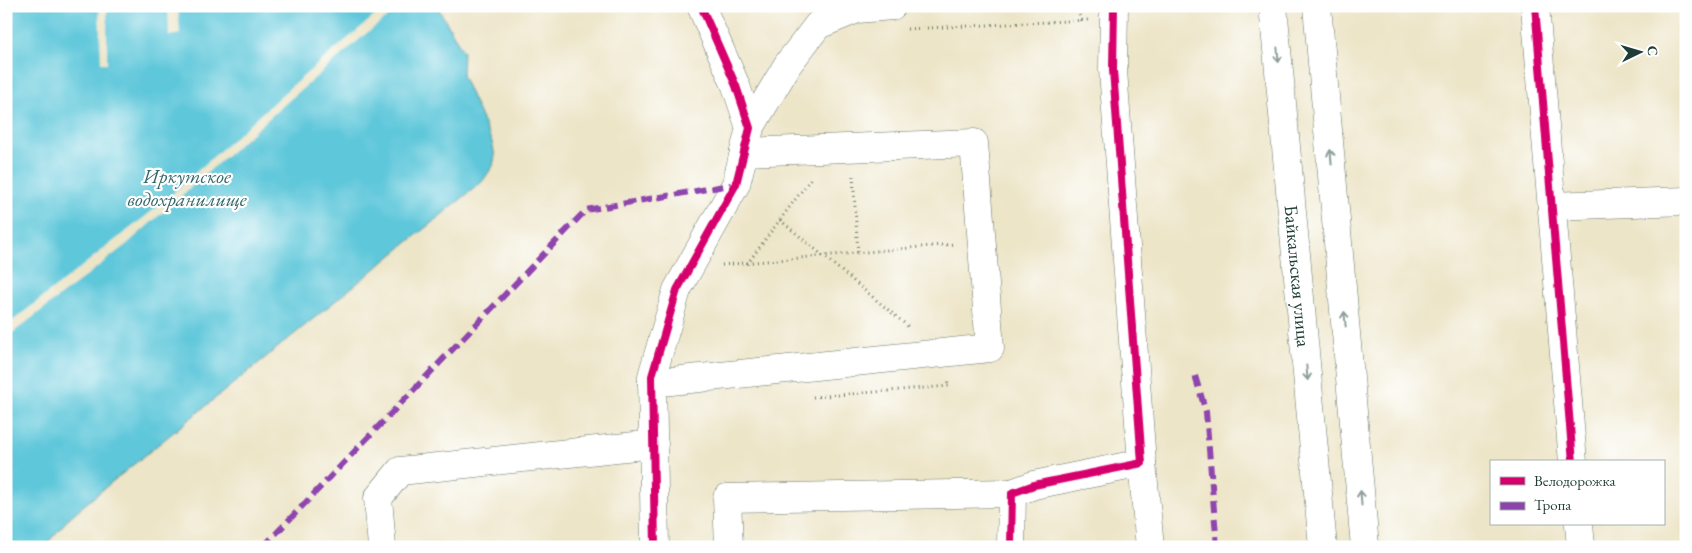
<svg xmlns="http://www.w3.org/2000/svg" width="1692" height="553" viewBox="0 0 1692 553" font-family="'EB Garamond',serif">
  <style>
    .water { fill: #5ec7da; stroke: #3e8287 }
    .pier { fill: #ede5c8 }
    .lines { fill: none; stroke-linecap: round; stroke-linejoin: round }
    .minor-casing { stroke: #677868; stroke-width: 29 }
    .major-casing { stroke: #677868; stroke-width: 29 }
    .path { stroke: #677868; stroke-width: 3; stroke-dasharray: 1 4; stroke-linecap: butt }
    .minor { stroke: #fff; stroke-width: 28 }
    .major { stroke: #fff; stroke-width: 28 }
    .quiet { stroke: #8e44ad; stroke-width: 6; stroke-dasharray: 12 6; stroke-linecap: butt }
    .cycleway-casing { stroke: #fff; stroke-width: 11 }
    .cycleway { stroke: #d6006c; stroke-width: 8 }
    .oneway { stroke: #8f9e9a }
    .labels { text-anchor: middle; stroke-width: 4.5; stroke-linejoin: round; paint-order: stroke }
    .street-label { font-size: 19px; fill: #1f3d34; stroke: #fff }
    .water-label { font-size: 20px; font-style: italic; fill: #326666; stroke: #fff }
  </style>
  <rect width="100%" height="100%" fill="#fff"/>
  <filter id="ink" filterUnits="userSpaceOnUse"><feTurbulence type="fractalNoise" baseFrequency=".02" numOctaves="2"/><feDisplacementMap in="SourceGraphic" scale="10" xChannelSelector="R" yChannelSelector="G"/><feConvolveMatrix kernelMatrix="1 2 1 2 8 2 1 2 1" color-interpolation-filters="sRGB"/></filter>
  <filter id="wash" filterUnits="userSpaceOnUse"><feTurbulence type="fractalNoise" baseFrequency=".0096" numOctaves="4" result="noise"/><feDisplacementMap in="SourceGraphic" scale="20" xChannelSelector="R" yChannelSelector="G"/><feGaussianBlur stdDeviation="1.12" result="paint"/><feColorMatrix in="noise" values="0 0 0 0 0 0 0 0 0 0 0 0 0 0 0 0 0 1.4 0 .05"/><feComposite in="paint" operator="in"/></filter>
  <g filter="url(#wash)">
    <rect width="100%" height="100%" fill="#ede5c8"/>
    <polygon class="water" points="6,6 437,6 463,51 462,75 492,142 495,156 493,166 482,182 112,482 71,516 44,547 6,547"/>
    <g class="pier">
      <polygon points="99,6 107,6 107,63 101,63"/>
      <polygon points="168,6 178,6 180,34 169,36"/>
      <polygon points="386,6 402,6 368,32 287,102 127,244 6,338 6,326 161,204 286,91"/>
    </g>
  </g>
  <g filter="url(#ink)">
    <g class="lines">
      <defs>
        <g id="minor">
          <polyline points="1535,6 1573,462"/>
          <polyline points="750,128 788,64 818,25 857,9 892,6"/>
          <polyline points="1552,206 1686,201"/>
          <polyline points="652,383 990,348 974,143 744,152"/>
          <polyline points="1142,463 1150,547"/>
          <polyline points="1579,524 1581,547"/>
          <polyline points="382,547 378,498 400,471 654,444"/>
          <polyline points="655,547 652,376 677,290 736,184 750,128 736,86 701,6"/>
          <polyline points="729,547 727,498 1012,493"/>
          <polyline points="1011,547 1012,493 1034,485 1142,463 1113,70 1114,6"/>
        </g>
        <g id="major">
          <path id="s1" d="M 1273,6 L 1323,547"/>
          <polyline points="1317,6 1365,547"/>
        </g>
      </defs>
      <use href="#minor" class="minor-casing"/>
      <use href="#major" class="major-casing"/>
      <g class="path">
        <polyline points="1075,6 1082,21"/>
        <polyline points="907,29 1088,20"/>
        <polyline points="853,176 858,253"/>
        <polyline points="780,220 910,328"/>
        <polyline points="747,264 812,177"/>
        <polyline points="722,265 954,244"/>
        <polyline points="813,397 949,386 947,379"/>
      </g>
      <use href="#minor" class="minor"/>
      <use href="#major" class="major"/>
      <g class="quiet">
        <polyline points="1195,376 1206,412 1217,547"/>
        <polyline points="263,547 586,210 736,184"/>
      </g>
      <defs>
        <g id="cycleway">
          <polyline points="1535,6 1573,462"/>
          <polyline points="655,547 652,376 677,290 736,184 750,128 736,86 701,6"/>
          <polyline points="1011,547 1012,493 1034,485 1142,463 1113,70 1114,6"/>
        </g>
      </defs>
      <use href="#cycleway" class="cycleway-casing"/>
      <use href="#cycleway" class="cycleway"/>
    </g>
    <defs><path id="oneway-shaft" d="M-6 0H5M1.5-3L5.5 0L1.5 3" fill="none" stroke-width="1.6" stroke-linecap="round" stroke-linejoin="round" transform="scale(1.25)"/></defs>
    <g class="oneway">
      <use href="#oneway-shaft" transform="translate(1278 55) rotate(85)"/>
      <use href="#oneway-shaft" transform="translate(1331 157) rotate(-95)"/>
      <use href="#oneway-shaft" transform="translate(1345 319) rotate(-95)"/>
      <use href="#oneway-shaft" transform="translate(1307 373) rotate(85)"/>
      <use href="#oneway-shaft" transform="translate(1361 498) rotate(-94)"/>
    </g>
  </g>
  <g class="labels">
    <g class="street-label">
      <text dy="7" stroke="none"><textPath href="#s1" startOffset="271">Байкальская улица</textPath></text>
    </g>
    <g class="water-label">
      <text x="187" y="183">Иркутское<tspan x="187" dy="23">водохранилище</tspan></text>
    </g>
  </g>
  <rect width="1692" height="553" fill="none" stroke="#fff" stroke-width="25"/>
  <rect x="1490" y="460" width="175" height="65" fill="#ffffff" stroke="#a5b1ae"/>
  <rect x="1500" y="477" width="25" height="8" fill="#d6006c" stroke="#a5b1ae"/>
  <text x="1534" y="486" font-size="15" fill="#1f3d34">Велодорожка</text>
  <rect x="1500" y="502" width="25" height="8" fill="#8e44ad" stroke="#a5b1ae"/>
  <text x="1534" y="510" font-size="15" fill="#1f3d34">Тропа</text>
  <g transform="translate(1640 52) rotate(85)" stroke="#ffffff" stroke-width="4" paint-order="stroke">
  <path d="M0-4L9 19L0 12L-9 19Z" fill="#1f3d34"/>
  <text y="-8" font-size="14" font-weight="bold" text-anchor="middle" fill="#1f3d34">С</text>
  </g>
</svg>
